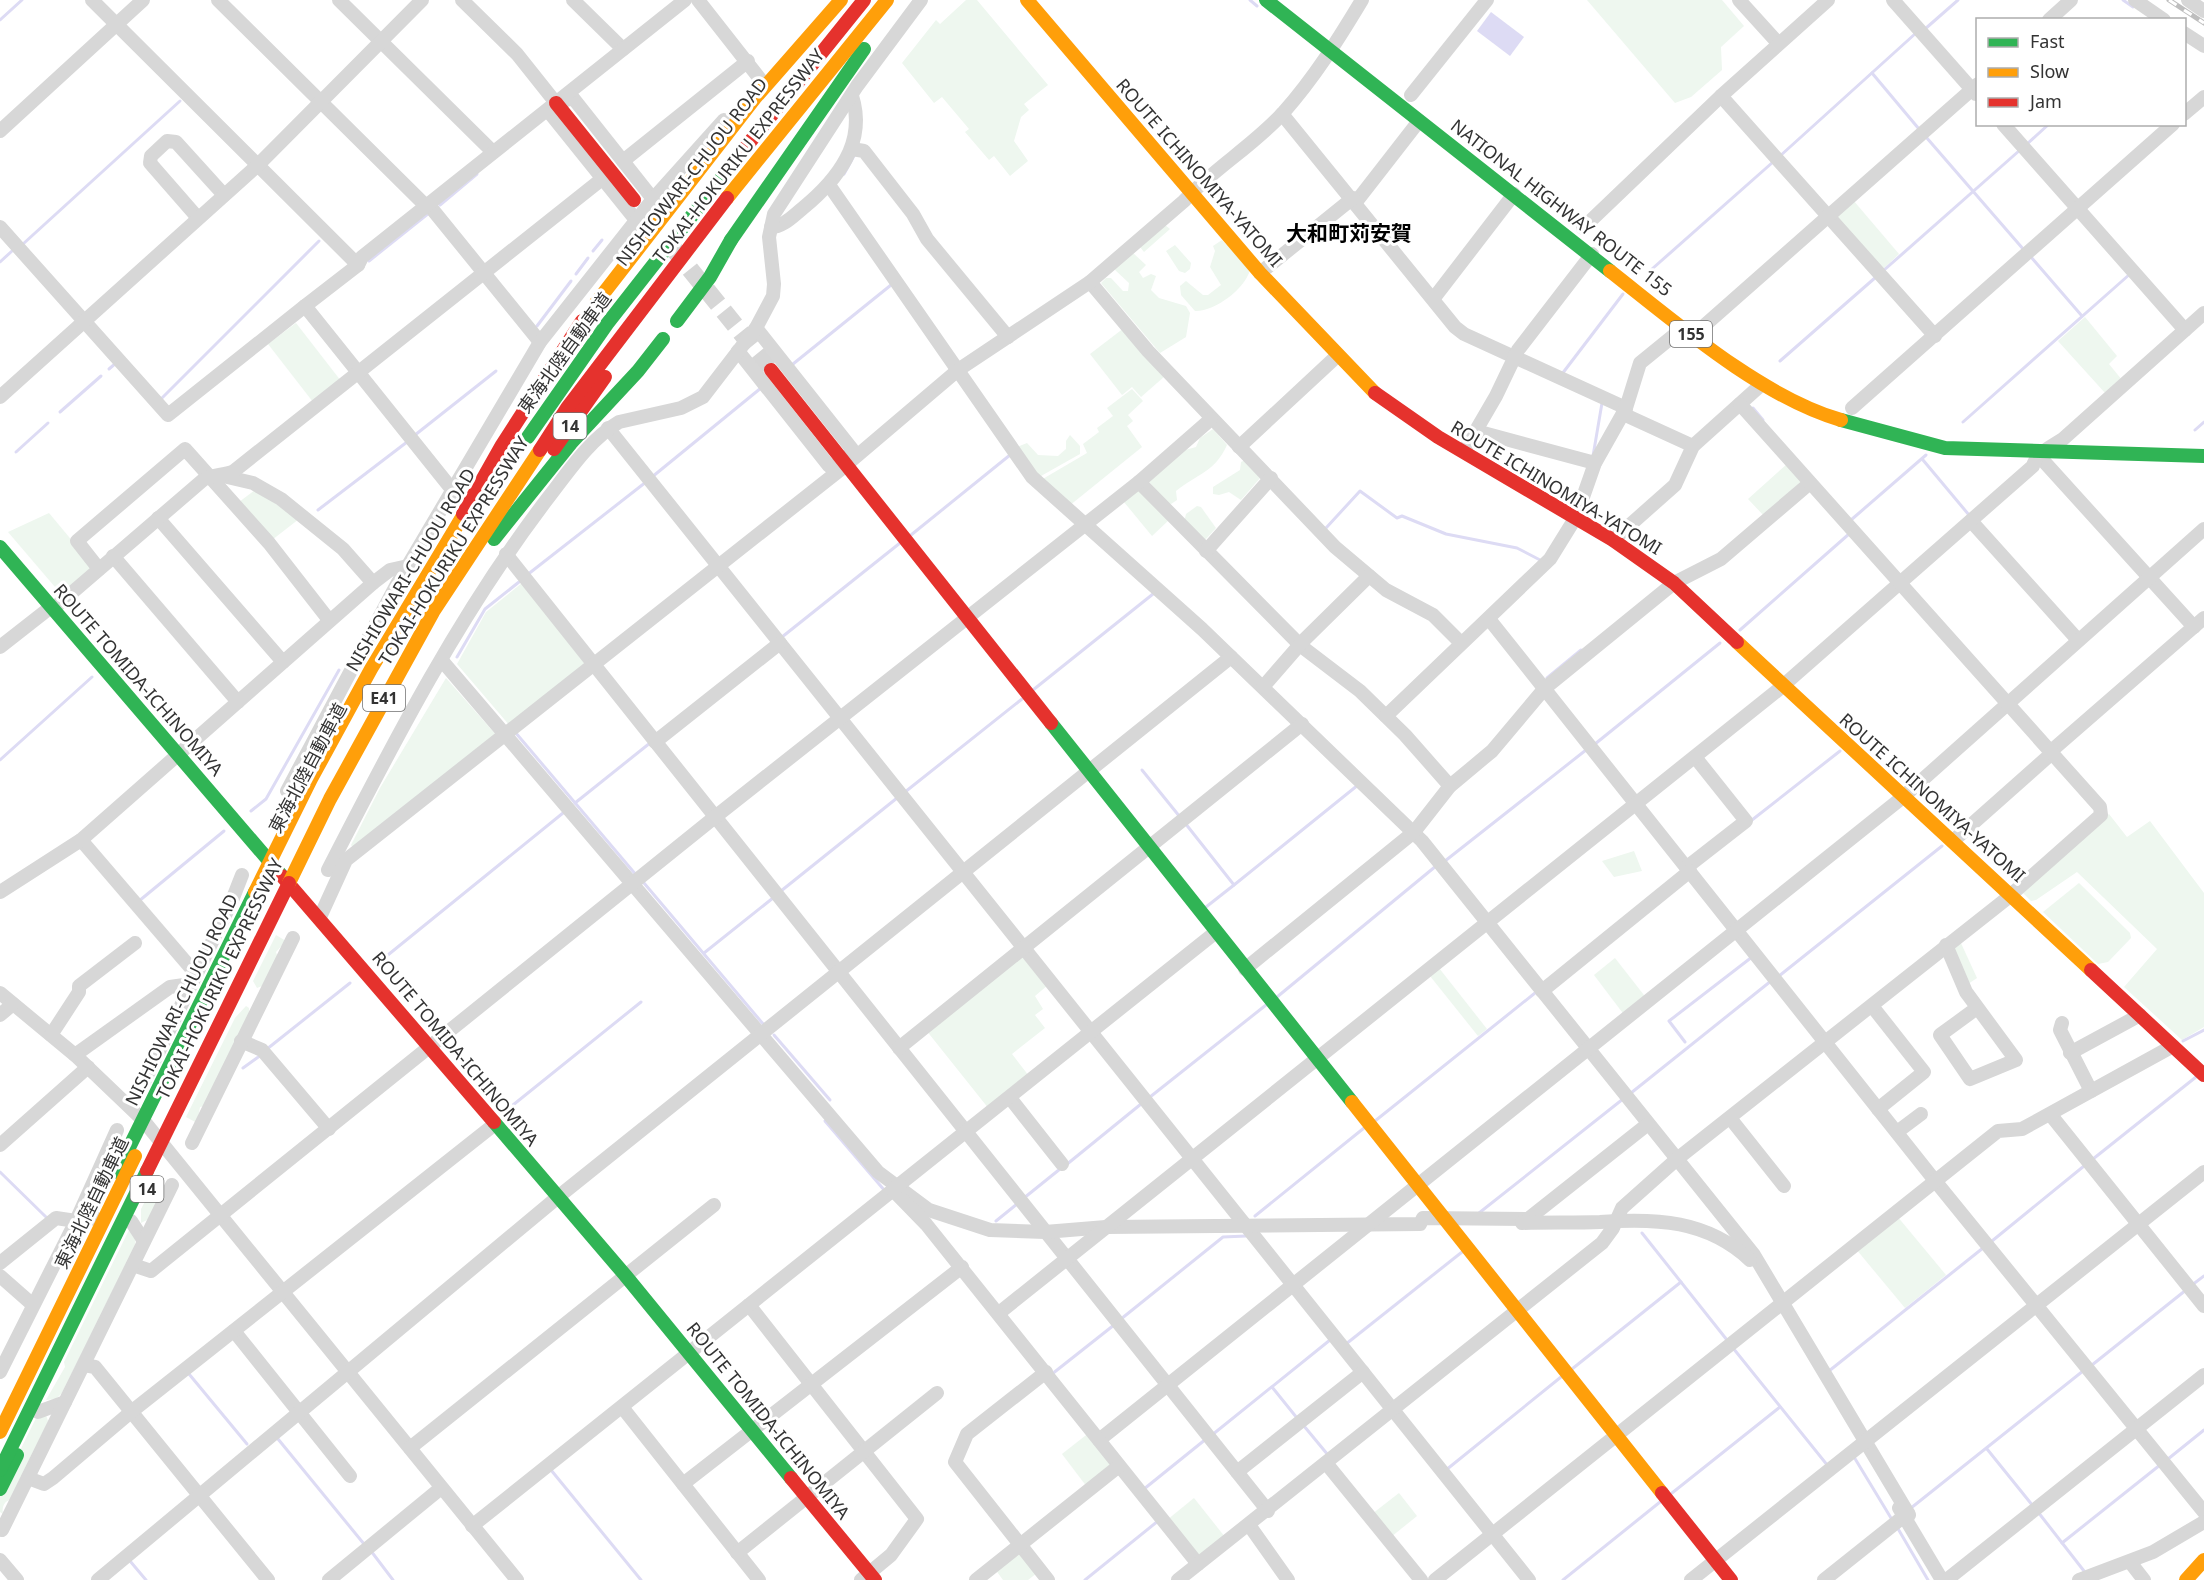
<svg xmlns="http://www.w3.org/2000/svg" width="2204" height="1580" viewBox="0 0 2204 1580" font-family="'Noto Sans','Noto Sans JP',sans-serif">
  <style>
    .green { fill: #eef7ef }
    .water { fill: #dddbf4 }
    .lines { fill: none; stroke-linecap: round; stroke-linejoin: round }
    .stream { stroke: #dddbf4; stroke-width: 3 }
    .secondary-tunnel { stroke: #d6d6d6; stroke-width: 18; stroke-dasharray: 18 9; stroke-linecap: butt }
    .street { stroke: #d7d7d7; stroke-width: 14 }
    .fast { stroke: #30b455; stroke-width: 14 }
    .slow { stroke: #ff9f0a; stroke-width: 14 }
    .jam { stroke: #e5322d; stroke-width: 14 }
    .rail-casing { stroke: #bebebe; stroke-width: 5 }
    .rail { stroke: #fff; stroke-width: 3; stroke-dasharray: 9; stroke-linecap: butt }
    .street-bridge { stroke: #d7d7d7; stroke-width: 14 }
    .fast-bridge { stroke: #30b455; stroke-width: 14 }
    .slow-bridge { stroke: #ff9f0a; stroke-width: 14 }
    .jam-bridge { stroke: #e5322d; stroke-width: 14 }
    .labels { text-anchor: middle; stroke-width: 6; stroke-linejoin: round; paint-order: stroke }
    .shield { fill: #fff; stroke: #707070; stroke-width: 1.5 }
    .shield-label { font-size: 16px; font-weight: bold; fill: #333 }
    .street-label { font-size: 18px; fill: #333; stroke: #fff }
    .quarter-label { font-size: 21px; font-weight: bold; fill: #000; stroke: #fff }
  </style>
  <rect width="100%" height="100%" fill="#fff"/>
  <g class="green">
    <polygon points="966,0 977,0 1048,85 1024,104 1029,110 1021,117 1014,141 1028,161 1010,176 994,156 989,160 965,132 969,129 942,97 934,103 902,63 936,20 940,24"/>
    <polygon points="1587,0 1722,0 1744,26 1721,47 1722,70 1691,97 1675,103"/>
    <polygon points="1853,200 1899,254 1880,272 1835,220 1836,214"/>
    <polygon points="1165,225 1170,229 1144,252 1140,247"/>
    <path d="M 1222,240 L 1250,270 C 1245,289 1214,312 1195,311 L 1181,295 L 1180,286 L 1186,281 L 1203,295 L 1208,295 L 1221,285 L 1210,267 L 1215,251 L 1213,246 Z"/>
    <polygon points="1175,245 1191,263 1190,269 1185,273 1179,271 1166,251"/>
    <polygon points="1133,253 1146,265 1139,272 1143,278 1151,274 1156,276 1151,290 1159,298 1186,306 1190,313 1186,337 1160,353 1101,283 1106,278 1111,278 1123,291 1128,291 1129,283 1114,269"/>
    <polygon points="2085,317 2117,356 2109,364 2122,380 2106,394 2058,341"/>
    <polygon points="296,323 341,381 313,402 268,344"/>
    <polygon points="1124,328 1165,376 1141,397 1132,387 1122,395 1090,354"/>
    <polygon points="1132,389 1143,401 1128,415 1133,421 1127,426 1142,447 1069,506 1041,480 1087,453 1083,444 1099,432 1097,428 1113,416 1107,408"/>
    <path d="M 1213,429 L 1227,445 C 1215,472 1197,474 1176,491 L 1177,500 L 1171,504 L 1168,503 L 1149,482 L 1185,450 L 1196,447 L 1200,438 Z"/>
    <polygon points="1070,435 1080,446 1080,454 1041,476 1035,474 1017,447 1027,443 1038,455 1058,456 1066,449 1066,441"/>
    <polygon points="1245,460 1261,477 1241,500 1229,492 1219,495 1213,494 1213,487 1240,470 1241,462"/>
    <polygon points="1787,464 1803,482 1764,516 1748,499"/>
    <polygon points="255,490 299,519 272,540 239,502"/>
    <polygon points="1139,490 1170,519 1152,536 1124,502"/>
    <polygon points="1197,506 1201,507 1216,528 1205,540 1184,522 1186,514"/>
    <polygon points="49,513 94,567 61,594 8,532"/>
    <polygon points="522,583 585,664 510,726 457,664 486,612"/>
    <polygon points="446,678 497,736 354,849 351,845 380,788"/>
    <polygon points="2109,814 2127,837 2150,821 2204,893 2204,1027 2182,1040 2124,987 2157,949 2077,872 2036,900 2031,901 2021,891"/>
    <polygon points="1634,851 1642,871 1614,877 1602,861"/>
    <polygon points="2079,883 2130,933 2131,938 2108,962 2098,964 2043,912"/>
    <polygon points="276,935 286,941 276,952 278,958 262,986 257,988 253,981"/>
    <polygon points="1960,941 1977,978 1968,984 1953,950"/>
    <polygon points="1023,952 1048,985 1035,996 1043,1009 1035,1015 1045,1028 1012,1054 1029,1076 989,1109 926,1030"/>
    <polygon points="1615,958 1647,999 1625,1016 1594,975"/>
    <polygon points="1439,968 1487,1029 1478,1036 1430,976"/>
    <polygon points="246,1006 249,1008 249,1015 205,1106 200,1107 197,1123 186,1117 235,1018"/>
    <polygon points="155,1182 165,1187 155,1195 157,1201 149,1219 141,1223 141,1209"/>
    <polygon points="1897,1216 1946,1275 1905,1308 1856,1249"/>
    <polygon points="129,1230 136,1238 135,1245 62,1393 56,1399 46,1400 65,1367 64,1362"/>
    <path d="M 38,1414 L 46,1415 L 48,1421 L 45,1428 L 9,1500 C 3,1503 2,1508 3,1514 L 0,1512 L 0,1491 Z"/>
    <polygon points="1090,1432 1116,1465 1087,1487 1062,1454"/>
    <polygon points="1399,1493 1417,1516 1391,1537 1372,1514"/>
    <polygon points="1194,1498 1225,1537 1199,1558 1167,1520"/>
    <polygon points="1017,1552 1022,1553 1037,1573 1028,1580 1003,1580 995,1569"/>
  </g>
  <polygon class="water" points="1491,12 1524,37 1510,56 1477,31"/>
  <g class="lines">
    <g class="stream">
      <polyline points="1250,0 1257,6"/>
      <polyline points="2123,0 2133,7"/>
      <polyline points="0,20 22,0"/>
      <polyline points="1925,29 1958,0"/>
      <polyline points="1872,73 1919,129"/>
      <polyline points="1926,137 2024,250"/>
      <polyline points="2027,144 2049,124"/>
      <polyline points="1780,156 1916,33"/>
      <polyline points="844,174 855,154"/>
      <polyline points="440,205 477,174"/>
      <polyline points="23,244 180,101"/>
      <polyline points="593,251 602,240"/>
      <polyline points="2031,257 2082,316"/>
      <polyline points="369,261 429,213"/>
      <polyline points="0,262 12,251"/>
      <polyline points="1652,269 1773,162"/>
      <polyline points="1883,271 2020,150"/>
      <polyline points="576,274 588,258"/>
      <polyline points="537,326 571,281"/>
      <polyline points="1780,361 1876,277"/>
      <polyline points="793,364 891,285"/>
      <polyline points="109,369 116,363"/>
      <polyline points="1562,374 1623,294"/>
      <polyline points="161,399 319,241"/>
      <polyline points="1753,408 1763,420"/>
      <polyline points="60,412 101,376"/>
      <polyline points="1963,422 2130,274"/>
      <polyline points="2195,430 2204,422"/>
      <polyline points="415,435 496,371"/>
      <polyline points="16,452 48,423"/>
      <polyline points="1593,456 1602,403"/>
      <polyline points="1923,460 1969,515"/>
      <polyline points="652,477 761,388"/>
      <polyline points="318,510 407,442"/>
      <polyline points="1851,520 1926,455"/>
      <polyline points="1326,528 1360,491 1397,518 1402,516 1446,534 1517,548 1542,561"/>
      <polyline points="911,535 1010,455"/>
      <polyline points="527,575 646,482"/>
      <polyline points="1740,630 1849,534"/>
      <polyline points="782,637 900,543"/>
      <polyline points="457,657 485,609 519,582"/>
      <polyline points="1547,678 1581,650"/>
      <polyline points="1033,690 1153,594"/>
      <polyline points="515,732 637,876"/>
      <polyline points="1595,744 1720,643"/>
      <polyline points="0,760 92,677"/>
      <polyline points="1142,770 1180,817"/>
      <polyline points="905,792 1022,699"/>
      <polyline points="575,803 650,743"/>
      <polyline points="251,811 266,799 339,670"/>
      <polyline points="1752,820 1840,751"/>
      <polyline points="1185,823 1234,885 1358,785"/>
      <polyline points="1445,861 1586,750"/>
      <polyline points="644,883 764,1025"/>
      <polyline points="781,891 897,798"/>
      <polyline points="139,901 224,831"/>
      <polyline points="1206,907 1234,885"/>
      <polyline points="704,953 773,898"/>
      <polyline points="378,963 563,813"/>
      <polyline points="1779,976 1942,846"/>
      <polyline points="1277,997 1436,866"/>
      <polyline points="774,1035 830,1100"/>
      <polyline points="2183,1041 2204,1030"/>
      <polyline points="1685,1042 1669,1021 1752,957"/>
      <polyline points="267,1049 350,983"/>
      <polyline points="243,1068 261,1055"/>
      <polyline points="1631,1093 1771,981"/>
      <polyline points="1150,1097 1266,1005"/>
      <polyline points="503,1113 641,1002"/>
      <polyline points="825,1121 885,1191"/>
      <polyline points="1375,1121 1535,993"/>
      <polyline points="2093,1159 2196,1077"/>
      <polyline points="1066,1165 1141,1104"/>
      <polyline points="0,1172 46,1217"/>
      <polyline points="1024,1198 1060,1169"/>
      <polyline points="1479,1213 1623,1099"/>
      <polyline points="1255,1216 1364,1128"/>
      <polyline points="996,1221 1017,1204"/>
      <polyline points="1642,1233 1727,1340"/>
      <polyline points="1992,1241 2084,1166"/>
      <polyline points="2192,1285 2204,1276"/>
      <polyline points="1121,1319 1223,1237 1246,1236"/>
      <polyline points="1346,1344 1462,1252"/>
      <polyline points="1733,1348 1828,1466"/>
      <polyline points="2092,1365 2186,1290"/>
      <polyline points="1572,1369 1681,1282"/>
      <polyline points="1829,1371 1983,1248"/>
      <polyline points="189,1374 247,1444"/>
      <polyline points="1052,1374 1114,1325"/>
      <polyline points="1272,1387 1297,1418"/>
      <polyline points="1304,1426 1328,1455"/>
      <polyline points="1212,1435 1330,1340"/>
      <polyline points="278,1439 364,1544"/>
      <polyline points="1987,1449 2033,1506"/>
      <polyline points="1854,1457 1891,1518"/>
      <polyline points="2168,1459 2204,1430"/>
      <polyline points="551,1470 641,1580"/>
      <polyline points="1446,1470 1561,1377"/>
      <polyline points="1144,1489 1206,1439"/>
      <polyline points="1672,1493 1780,1407"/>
      <polyline points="1911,1508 2083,1371"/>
      <polyline points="2038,1512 2084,1571"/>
      <polyline points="1897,1527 1928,1580"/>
      <polyline points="2062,1543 2160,1465"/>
      <polyline points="371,1551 393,1580"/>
      <polyline points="130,1561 146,1580"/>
      <polyline points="1085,1580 1158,1521"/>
      <polyline points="1563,1580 1660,1502"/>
    </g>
    <polyline class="secondary-tunnel" points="673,248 771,370"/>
    <g class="street">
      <polyline points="92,0 358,265"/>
      <polyline points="218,0 426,206"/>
      <polyline points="339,0 493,152"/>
      <polyline points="462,0 517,54 556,103"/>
      <polyline points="573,0 623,49"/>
      <polyline points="698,0 760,79"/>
      <polyline points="1739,0 1778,43"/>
      <polyline points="1893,0 1976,94"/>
      <polyline points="2135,0 2164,20"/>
      <polyline points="2188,0 2204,11"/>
      <polyline points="2049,20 2071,0"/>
      <polyline points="2184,33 2204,46"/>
      <polyline points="1411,95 1487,0"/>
      <polyline points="1721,96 1935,336"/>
      <polyline points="1282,114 1455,327 1464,334 1626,408"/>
      <polyline points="2184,114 2204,97"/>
      <polyline points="2003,124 2185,330"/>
      <polyline points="0,131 143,0"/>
      <polyline points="852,149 864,151 913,214 927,239 1008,337"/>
      <polyline points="623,161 748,61"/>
      <polyline points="829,185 1032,477 1202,629 1422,841 1754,1255 1908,1513"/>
      <polyline points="1356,202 1419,121"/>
      <polyline points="428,204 540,342"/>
      <polyline points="198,218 150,163 151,156 167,141 176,142 224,195"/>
      <polyline points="636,220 550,113 556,103 573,98 653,199"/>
      <polyline points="0,227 168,415 305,306"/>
      <path d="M 771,227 C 783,227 793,216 803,208 C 837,180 867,143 852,96"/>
      <polyline points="1583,228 1721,96 1828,0"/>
      <polyline points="1260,273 1353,198"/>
      <polyline points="1090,282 1148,351 1335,547 1386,590 1433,615 1461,643"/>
      <polyline points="1434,298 1514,194"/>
      <polyline points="1705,325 1978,84"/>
      <polyline points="738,351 829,466 845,466 852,449 756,328"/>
      <polyline points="0,397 258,165 422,0"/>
      <polyline points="1852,408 2173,124"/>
      <polyline points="1623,414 1693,446"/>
      <polyline points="608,428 1529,1580"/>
      <polyline points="1476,431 1595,463"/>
      <polyline points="1239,447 1337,356"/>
      <polyline points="1464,451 1496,396 1518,350 1592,254"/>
      <polyline points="2039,456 2194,627"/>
      <polyline points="223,476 253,483 281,499 343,549 373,583"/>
      <polyline points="1139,482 1301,646 1360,691 1405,735 1450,786"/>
      <polyline points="454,492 305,306 358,265 362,257 685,0"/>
      <polyline points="158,518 283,662"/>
      <polyline points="1971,521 2078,640"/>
      <polyline points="1613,540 1675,485 1693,446 1762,384"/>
      <polyline points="1206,551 1271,478"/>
      <polyline points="506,554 1268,1511"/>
      <polyline points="113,556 238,702"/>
      <polyline points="99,569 77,541 185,449 269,543 329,620"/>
      <path d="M 53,609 L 203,480 C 212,474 223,476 234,471 L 602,179"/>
      <polyline points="1489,619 1932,1177 2204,1512"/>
      <polyline points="0,647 51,607"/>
      <polyline points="444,663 878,1172 929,1210 990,1230 1045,1232 1106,1227 1420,1224 1423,1218 1528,1219 1648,1124"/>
      <polyline points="1263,687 1303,641 1369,576"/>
      <polyline points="1386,716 1550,559 1576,517 1595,463 1626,408 1640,363 1683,328"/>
      <polyline points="655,742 780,643"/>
      <polyline points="2050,752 2204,618"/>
      <polyline points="287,791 397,584 540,342 653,199 724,120"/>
      <polyline points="81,840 196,974"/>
      <polyline points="1953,841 2051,754"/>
      <polyline points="1687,867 1746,821 1695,757"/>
      <path d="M 328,870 C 394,741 460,613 548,498 C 569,471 589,440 619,422 L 681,408 L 703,397 L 756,328 L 773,296 L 774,284 L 769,237 L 774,214 L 857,86 L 921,0"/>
      <polyline points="0,892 81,840 373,583 390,570 408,566"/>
      <path d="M 320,917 L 346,860 L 845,466 L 958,370 L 1090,282 L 1184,201 C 1213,169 1253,146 1283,113 C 1314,78 1338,40 1362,0"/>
      <polyline points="1946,945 1966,992 2016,1060 1970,1079 1940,1035 1977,1008"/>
      <polyline points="1245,969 1414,832 1450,786 1492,751 1545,688 1674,583 1721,559 1810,483"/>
      <polyline points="1542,991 1690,871"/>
      <polyline points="0,993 75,1055 143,1120 517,1580"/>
      <polyline points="1872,1006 1924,1072 1878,1109"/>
      <polyline points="0,1015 13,1004"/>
      <polyline points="2062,1023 2060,1030 2091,1091"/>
      <polyline points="51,1035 79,992 79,986 135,943"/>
      <polyline points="241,1041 262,1050 329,1129"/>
      <polyline points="899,1048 1302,724"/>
      <polyline points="2070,1053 2140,1015"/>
      <polyline points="75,1055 170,987 191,984"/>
      <polyline points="142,1086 231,903 242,875"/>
      <polyline points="1010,1098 1062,1164"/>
      <polyline points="2050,1114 2204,1306"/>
      <polyline points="1730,1118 1784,1186"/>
      <polyline points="1897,1132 1921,1114"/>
      <polyline points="192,1143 293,938"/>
      <polyline points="0,1145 88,1067"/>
      <polyline points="900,1184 1216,932"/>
      <polyline points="131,1221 144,1241"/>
      <path d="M 1522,1223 C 1548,1222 1574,1223 1600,1222 C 1656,1218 1707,1220 1750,1260"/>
      <polyline points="0,1263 56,1218 76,1221 95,1218"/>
      <polyline points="133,1265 151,1271 715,817 1139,482 1211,419"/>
      <polyline points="0,1276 33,1305"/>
      <polyline points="749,1305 917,1519 891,1555 861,1580"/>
      <path d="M 999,1313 L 1778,690 L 2033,466 C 2036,453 2053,446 2063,439 L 2204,313"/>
      <polyline points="234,1331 350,1476"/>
      <polyline points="84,1365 95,1367 268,1580"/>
      <polyline points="0,1372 76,1221 117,1130"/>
      <polyline points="1046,1372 967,1434 955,1462 1048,1580"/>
      <polyline points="622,1407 759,1580"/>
      <polyline points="38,1412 65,1402"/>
      <polyline points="1099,1440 1903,797 2204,529"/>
      <polyline points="410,1448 714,1205"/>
      <polyline points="1326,1463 1421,1580"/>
      <polyline points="1237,1472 1363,1372"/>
      <polyline points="28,1478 44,1484 53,1478 131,1412 495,1124"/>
      <polyline points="683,1484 962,1267"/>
      <polyline points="1899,1508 1942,1580"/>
      <polyline points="1249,1525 1288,1580"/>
      <polyline points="472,1526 893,1190 926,1224 1198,1564"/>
      <polyline points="2,1530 172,1185"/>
      <polyline points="737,1553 937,1393"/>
      <polyline points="0,1560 17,1580"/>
      <polyline points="2130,1562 2144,1580"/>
      <polyline points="1949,1578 2204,1375"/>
      <polyline points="98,1580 558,1197 1231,657"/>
      <polyline points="329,1580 441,1488"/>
      <polyline points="976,1580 1119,1466"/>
      <polyline points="1178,1580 1602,1243 1613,1228 1622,1208 1677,1159 2005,900 2101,815 2100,807 1740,404"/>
      <polyline points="1435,1580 1998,1131 2022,1129 2173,1046"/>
      <polyline points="1691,1580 2204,1172"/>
      <polyline points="1824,1580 1908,1513 1909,1515"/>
      <polyline points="2079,1580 2153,1552 2204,1522"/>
    </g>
    <g class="fast">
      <polyline points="1266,0 1610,271"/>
      <polyline points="677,321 710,277 731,240"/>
      <polyline points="1841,420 1945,448 2204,456"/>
      <polyline points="494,539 571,443 638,371 663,339"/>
      <polyline points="0,547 282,876"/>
      <polyline points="1051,723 1352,1102"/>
      <polyline points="494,1122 625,1275 791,1478"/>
      <polyline points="117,1172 255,892"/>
      <polyline points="0,1489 17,1455"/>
    </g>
    <g class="slow">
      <polyline points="1027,0 1260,273 1375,393"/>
      <path d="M 1610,271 C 1675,322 1761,397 1841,420"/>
      <polyline points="596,303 755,98 841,0"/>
      <polyline points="1737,642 2091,970"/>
      <polyline points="255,892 311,779 371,669 473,499"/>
      <polyline points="1352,1102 1662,1493"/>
      <polyline points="2186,1580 2204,1560"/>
    </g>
    <g class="jam">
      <polyline points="556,103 634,200"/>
      <polyline points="771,370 1051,723"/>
      <polyline points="1375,393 1438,437 1613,540 1674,583 1737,642"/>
      <polyline points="554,449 605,377"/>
      <polyline points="463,514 502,445 582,321"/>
      <polyline points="282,876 494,1122"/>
      <polyline points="2091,970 2204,1075"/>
      <polyline points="791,1478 875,1580"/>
      <polyline points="1662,1493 1731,1580"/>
    </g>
    <defs>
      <polyline id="rail" points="2169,0 2204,23"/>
    </defs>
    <use href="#rail" class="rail-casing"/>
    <use href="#rail" class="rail"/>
    <polyline class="street-bridge" points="893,1190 900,1184"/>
    <g class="fast-bridge">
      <polyline points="731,240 864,49"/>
      <polyline points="528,437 607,324 745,148"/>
      <polyline points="0,1470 147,1171"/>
    </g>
    <g class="slow-bridge">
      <polyline points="727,198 887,0"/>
      <polyline points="289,883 330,799 433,612 540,450"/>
      <polyline points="0,1432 135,1156"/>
    </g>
    <g class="jam-bridge">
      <polyline points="745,148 864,0"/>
      <polyline points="540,450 567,408 727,198"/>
      <polyline points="147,1171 289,883"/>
    </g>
  </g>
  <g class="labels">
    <g class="shield">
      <rect x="1670" y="321" width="42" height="26" rx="4.5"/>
      <rect x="553.5" y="413" width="33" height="26" rx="4.5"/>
      <rect x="363" y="685" width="42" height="26" rx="4.5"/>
      <rect x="130.5" y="1176" width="33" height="26" rx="4.5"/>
    </g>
    <g class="shield-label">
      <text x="1691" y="340">155</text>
      <text x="570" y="432">14</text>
      <text x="384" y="704">E41</text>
      <text x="147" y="1195">14</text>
    </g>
    <g class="street-label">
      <text transform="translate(739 156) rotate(-52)" y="6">TOKAI-HOKURIKU EXPRESSWAY</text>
      <text transform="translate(692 172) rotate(-52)" y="6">NISHIOWARI-CHUOU ROAD</text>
      <text transform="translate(1199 173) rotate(49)" y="6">ROUTE ICHINOMIYA-YATOMI</text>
      <text transform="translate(1561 208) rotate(38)" y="6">NATIONAL HIGHWAY ROUTE 155</text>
      <text transform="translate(565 353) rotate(-54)" y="6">東海北陸自動車道</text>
      <text transform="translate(1556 488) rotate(31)" y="6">ROUTE ICHINOMIYA-YATOMI</text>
      <text transform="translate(454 551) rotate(-58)" y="6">TOKAI-HOKURIKU EXPRESSWAY</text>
      <text transform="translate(411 570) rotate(-59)" y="6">NISHIOWARI-CHUOU ROAD</text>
      <text transform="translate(138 680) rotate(49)" y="6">ROUTE TOMIDA-ICHINOMIYA</text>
      <text transform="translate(308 768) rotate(-62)" y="6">東海北陸自動車道</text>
      <text transform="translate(1932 798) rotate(42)" y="6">ROUTE ICHINOMIYA-YATOMI</text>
      <text transform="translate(220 979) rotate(-64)" y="6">TOKAI-HOKURIKU EXPRESSWAY</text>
      <text transform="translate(182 1000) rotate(-64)" y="6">NISHIOWARI-CHUOU ROAD</text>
      <text transform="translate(455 1049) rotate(50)" y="6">ROUTE TOMIDA-ICHINOMIYA</text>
      <text transform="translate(92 1203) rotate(-64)" y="6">東海北陸自動車道</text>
      <text transform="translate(768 1421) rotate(51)" y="6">ROUTE TOMIDA-ICHINOMIYA</text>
    </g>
    <g class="quarter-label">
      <text x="1349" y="241">大和町苅安賀</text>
    </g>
  </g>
  <rect x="1976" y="18" width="210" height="108" fill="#ffffff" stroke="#adadad" stroke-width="1.5"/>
  <rect x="1988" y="38" width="30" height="9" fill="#30b455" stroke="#adadad" stroke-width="1.5"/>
  <text x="2030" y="48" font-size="18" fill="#333333">Fast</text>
  <rect x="1988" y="68" width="30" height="9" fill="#ff9f0a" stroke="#adadad" stroke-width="1.5"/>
  <text x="2030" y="78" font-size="18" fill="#333333">Slow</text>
  <rect x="1988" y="98" width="30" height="9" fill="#e5322d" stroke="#adadad" stroke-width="1.5"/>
  <text x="2030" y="108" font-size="18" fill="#333333">Jam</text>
</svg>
